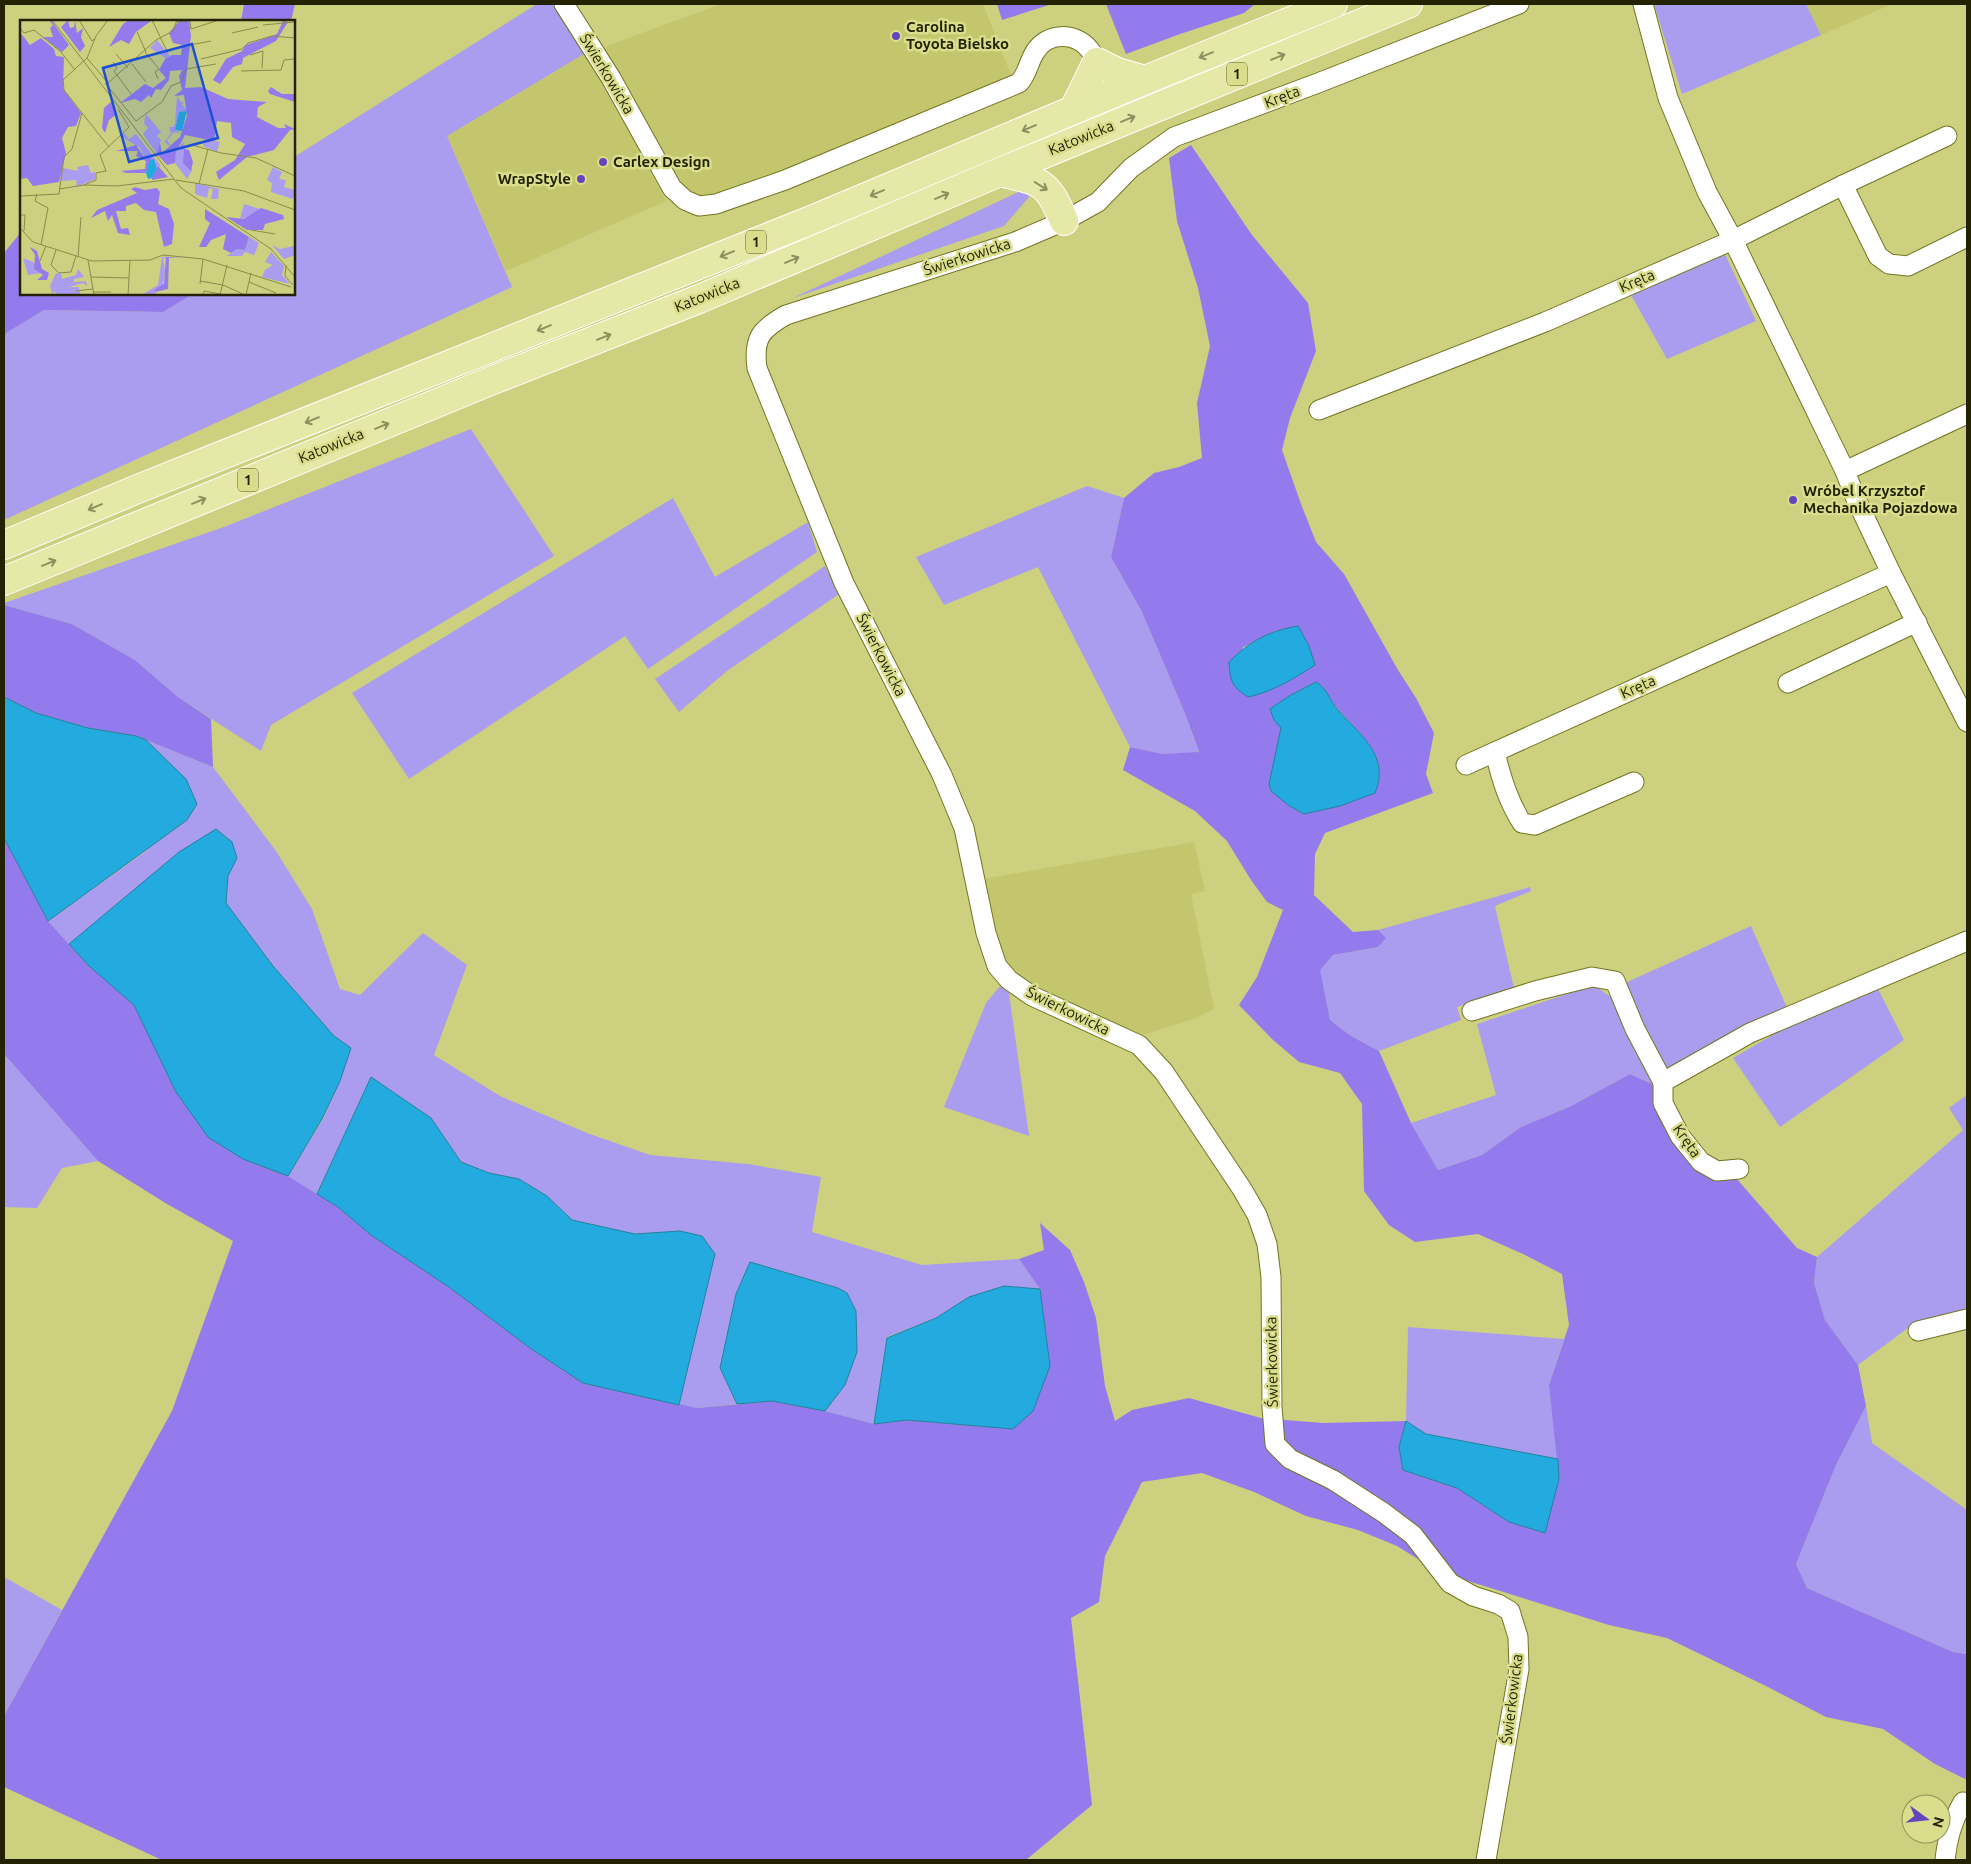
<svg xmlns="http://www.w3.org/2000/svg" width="1971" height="1864" viewBox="0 0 1971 1864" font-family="Ubuntu,sans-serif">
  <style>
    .built { fill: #c3c66c }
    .green { fill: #aa9cef }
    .forest { fill: #937bed; fill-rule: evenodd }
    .water { fill: #23aadf; stroke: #23829d }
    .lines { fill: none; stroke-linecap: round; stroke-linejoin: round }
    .minor-casing { stroke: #747522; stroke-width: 21 }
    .primary-casing { stroke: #fff; stroke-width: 30 }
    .minor { stroke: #fff; stroke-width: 19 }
    .primary { stroke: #e5e8a7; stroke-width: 28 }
    .oneway { stroke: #8e8f5d }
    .poi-dot { fill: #6545be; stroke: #dade8c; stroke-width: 2 }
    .labels { text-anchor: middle; stroke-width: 5; stroke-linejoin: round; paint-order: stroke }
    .shield { fill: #dade8c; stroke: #5a5b2b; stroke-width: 1 }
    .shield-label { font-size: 14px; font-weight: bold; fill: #232302 }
    .poi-label { font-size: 15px; font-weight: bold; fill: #232302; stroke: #dade8c; text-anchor: start }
    .street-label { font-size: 15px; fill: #232302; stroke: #dade8c }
    .inset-road { fill: none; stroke: #898b4d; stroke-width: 1 }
    .view { fill: #1d4ed8; fill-opacity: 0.15; stroke: #1d4ed8; stroke-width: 2.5 }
    .inset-edge { fill: none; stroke: #232302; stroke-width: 2.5 }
  </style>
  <rect width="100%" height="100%" fill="#cdd07f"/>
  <g class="built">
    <polygon points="721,4 983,4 1011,75 904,124 711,197 700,196 690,190 680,180 604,47"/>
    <polygon points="1806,4 1892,4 1821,35"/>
    <polygon points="587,52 666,201 506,271 447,136"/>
    <polygon points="1194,842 1205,891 1191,894 1214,1009 1196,1018 1140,1036 1035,990 1006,973 984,879"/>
  </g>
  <g class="green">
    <polygon points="537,4 553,4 587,52 447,136 512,287 4,520 4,340 6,333 44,310 163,312 193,294 294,294 294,157"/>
    <polygon points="1654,4 1806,4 1821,35 1682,94"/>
    <polygon points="1025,189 1029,197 1004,226 793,298"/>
    <polygon points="1725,254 1756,321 1667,359 1631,295"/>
    <polygon points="471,429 554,556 271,725 261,751 178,697 135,660 72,624 4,605 4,603 224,527"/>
    <polygon points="1087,486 1124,498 1111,557 1142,612 1186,716 1199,753 1163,754 1130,747 1038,567 944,605 916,557"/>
    <polygon points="673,498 715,577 808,522 817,552 648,669 625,636 409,779 352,693"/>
    <polygon points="825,566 839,594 727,671 679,712 655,679"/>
    <polygon points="146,740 213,767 276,851 312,909 340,989 360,995 423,933 467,965 434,1055 500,1096 587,1133 650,1155 748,1164 821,1177 812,1232 922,1265 1019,1259 1040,1289 1004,1286 970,1297 936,1318 887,1337 874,1424 825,1411 845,1385 847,1293 838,1288 750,1262 720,1368 737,1404 697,1408 679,1405 714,1254 680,1231 635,1234 572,1220 547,1196 519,1179 489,1173 461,1162 431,1118 371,1077 317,1194 288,1176 323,1119 340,1081 351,1048 334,1036 273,966 226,903 228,876 237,858 179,852 69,944 48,921 146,851 186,779"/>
    <polygon points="1530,887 1531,891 1495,906 1514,988 1457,1007 1461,1020 1379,1051 1351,1036 1330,1020 1319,970 1333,955 1378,947 1385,938 1378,930"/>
    <polygon points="1751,926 1788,1010 1666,1072 1625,983"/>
    <polygon points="1594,985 1612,998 1652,1084 1630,1074 1571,1106 1521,1127 1482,1155 1438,1170 1411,1123 1496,1095 1477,1024"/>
    <polygon points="1000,986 1009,993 1029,1136 944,1107 986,1003"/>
    <polygon points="1878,989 1904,1040 1780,1127 1733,1058 1790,1025"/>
    <polygon points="4,1054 98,1161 62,1168 37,1208 4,1207"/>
    <polygon points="1967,1095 1967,1313 1912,1325 1858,1365 1825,1320 1814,1283 1817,1257 1963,1130 1949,1108"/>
    <polygon points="1408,1327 1564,1339 1549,1385 1558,1459 1426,1434 1406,1421"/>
    <polygon points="1866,1406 1872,1443 1967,1510 1967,1654 1953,1652 1807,1588 1796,1564 1836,1465"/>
    <polygon points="4,1577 62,1610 4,1716"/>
  </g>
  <g class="forest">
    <polygon points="244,4 295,4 291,21 241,21"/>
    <polygon points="997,4 1052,4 1002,20"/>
    <polygon points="1106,4 1255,4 1244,13 1180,34 1126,54"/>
    <path d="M 1191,145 L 1252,235 L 1308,303 L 1316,351 L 1290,418 L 1282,450 L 1301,504 L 1316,542 L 1344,574 L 1398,670 L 1416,698 L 1434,733 L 1426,774 L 1433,793 L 1325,833 L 1315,854 L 1314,895 L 1353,932 L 1378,930 L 1386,938 L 1378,947 L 1333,955 L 1320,970 L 1330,1020 L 1351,1036 L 1379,1051 L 1411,1123 L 1438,1170 L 1482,1155 L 1521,1127 L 1571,1106 L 1630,1074 L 1652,1084 L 1666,1124 L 1689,1158 L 1723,1163 L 1797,1248 L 1817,1257 L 1814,1283 L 1825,1320 L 1858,1365 L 1866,1406 L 1836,1465 L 1796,1564 L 1807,1588 L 1953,1652 L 1967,1654 L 1967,1780 L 1935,1764 L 1883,1729 L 1826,1717 L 1768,1687 L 1667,1638 L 1609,1625 L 1439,1572 L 1397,1546 L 1358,1530 L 1306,1516 L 1254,1492 L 1202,1473 L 1142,1482 L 1105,1556 L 1099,1602 L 1071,1618 L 1092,1805 L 1026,1860 L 162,1860 L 4,1787 L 4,1716 L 172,1411 L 233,1241 L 167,1204 L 98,1161 L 4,1054 L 4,838 L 48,921 L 88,965 L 135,1005 L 176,1092 L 243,1159 L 288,1176 L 338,1207 L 371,1235 L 449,1287 L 530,1348 L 583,1383 L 697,1408 L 772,1401 L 825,1411 L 874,1424 L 907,1420 L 987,1427 L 1050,1366 L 1040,1289 L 1019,1259 L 1044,1250 L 1040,1223 L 1070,1250 L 1084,1282 L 1096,1318 L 1105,1386 L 1115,1421 L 1132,1410 L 1189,1398 L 1261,1418 L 1323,1423 L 1406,1421 L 1399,1447 L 1403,1470 L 1457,1488 L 1509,1522 L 1559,1479 L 1549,1385 L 1569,1325 L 1562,1274 L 1523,1254 L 1478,1234 L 1415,1242 L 1389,1225 L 1364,1191 L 1362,1104 L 1340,1073 L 1299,1062 L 1272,1039 L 1239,1005 L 1257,977 L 1283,910 L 1267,902 L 1251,880 L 1227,841 L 1195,811 L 1123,770 L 1130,747 L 1163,754 L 1199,752 L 1186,716 L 1142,612 L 1111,557 L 1124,498 L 1154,473 L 1179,467 L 1202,458 L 1197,403 L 1210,346 L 1198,288 L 1177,221 L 1169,158 ZM 1278,630 L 1297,676 L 1280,684 L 1242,648 ZM 1316,682 C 1328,689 1329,700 1338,709 C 1359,734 1391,756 1375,792 L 1304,814 L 1288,805 L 1270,784 L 1281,728 L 1271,709 L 1289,696 Z"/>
    <polygon points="21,232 21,294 193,294 163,312 44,310 6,333 4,340 4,253"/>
    <polygon points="4,605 72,624 135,660 178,697 211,719 213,767 136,736 88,728 36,713 4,697"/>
  </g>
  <g class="water">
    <path d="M 1298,626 L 1309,646 L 1315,665 C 1295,678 1272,692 1248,697 C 1232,687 1230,681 1229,662 C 1250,641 1269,631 1298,626 Z"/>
    <path d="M 1316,682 C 1328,689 1329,700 1338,710 C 1359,734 1391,756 1375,793 L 1340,806 L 1304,814 L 1288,805 L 1271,791 L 1269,784 L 1281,728 L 1274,720 L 1270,709 L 1289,696 Z"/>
    <polygon points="4,697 36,713 88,728 136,736 146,740 186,779 197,804 187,820 48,921 4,838"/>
    <polygon points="216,829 232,842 237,858 228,876 226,903 273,966 334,1036 351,1048 340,1081 322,1119 288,1176 243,1159 208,1137 176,1092 134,1005 88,965 69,944 179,852"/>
    <polygon points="371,1077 431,1118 461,1162 489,1173 519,1179 547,1196 572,1220 635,1234 680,1231 702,1236 715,1254 679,1405 583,1383 530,1348 449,1287 371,1235 338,1207 317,1194"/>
    <polygon points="750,1262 838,1288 847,1293 856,1311 857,1352 845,1385 825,1411 772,1401 737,1404 720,1368 736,1294"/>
    <polygon points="1004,1286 1040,1289 1050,1366 1033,1411 1013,1429 907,1420 874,1424 887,1338 936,1318 969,1297"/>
    <polygon points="1406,1421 1426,1434 1558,1459 1559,1479 1545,1533 1509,1522 1457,1488 1403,1470 1399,1447"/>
  </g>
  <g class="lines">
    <defs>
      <g id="minor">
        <path d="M 564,4 L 611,78 L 672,188 L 685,200 L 699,206 L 716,204 L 785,180 L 1019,83 C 1028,73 1028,63 1035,52 C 1047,32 1075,32 1089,49 C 1092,52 1094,58 1097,62"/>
        <polyline points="1643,4 1668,98 1707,192 1733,240 1845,471 1856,499 1891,573 1967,722"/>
        <polyline points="1843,185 1947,136"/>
        <polyline points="1319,410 1545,322 1733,240 1843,185 1878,256 1889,264 1908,266 1967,237"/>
        <polyline points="1845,471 1967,414"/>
        <polyline points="1788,683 1917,622"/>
        <path d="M 1495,752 C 1501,778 1508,801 1522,823 L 1535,825 L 1634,782"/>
        <polyline points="1466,765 1891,573"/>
        <polyline points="1472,1011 1535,991 1592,977 1615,981 1635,1029 1663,1082 1750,1033 1967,941"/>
        <polyline points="1663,1082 1663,1103 1680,1136 1701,1162 1717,1171 1739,1169"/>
        <polyline points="1918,1331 1967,1319"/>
        <path d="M 1486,1860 L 1519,1669 L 1518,1637 L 1510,1611 L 1498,1604 L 1473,1596 L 1450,1583 L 1413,1535 L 1384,1513 L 1333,1480 L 1290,1459 L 1275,1444 L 1272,1407 L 1271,1277 L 1267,1244 L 1257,1215 L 1242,1189 L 1164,1072 L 1139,1045 L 1032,996 L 1009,980 L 997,966 L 986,933 L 964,828 L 942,775 L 844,583 L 757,368 C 753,338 761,329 786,315 L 1015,242 L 1064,221 L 1098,202 L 1131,168 L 1174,137 L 1318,83 L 1519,4"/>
        <path d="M 1945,1860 C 1947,1839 1952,1821 1963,1802"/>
      </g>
      <g id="primary">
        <polyline points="1074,109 1097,62 1117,72 1145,80"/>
        <path d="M 1000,172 C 1041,182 1047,180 1064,221"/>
        <polyline points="4,545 140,488 809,221 1145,80 1333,4"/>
        <polyline points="4,581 493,380 699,299 1000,172 1408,4"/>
      </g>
    </defs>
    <use href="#minor" class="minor-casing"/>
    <use href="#primary" class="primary-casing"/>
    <use href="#minor" class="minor"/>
    <use href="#primary" class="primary"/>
  </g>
  <defs><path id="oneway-shaft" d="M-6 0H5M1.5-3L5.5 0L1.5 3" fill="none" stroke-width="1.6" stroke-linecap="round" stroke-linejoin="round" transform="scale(1.25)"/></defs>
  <g class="oneway">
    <use href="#oneway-shaft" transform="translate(1206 55) rotate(158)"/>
    <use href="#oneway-shaft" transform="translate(1278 57) rotate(-22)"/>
    <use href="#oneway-shaft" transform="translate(1128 119) rotate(-22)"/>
    <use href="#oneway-shaft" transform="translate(1029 128) rotate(157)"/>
    <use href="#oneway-shaft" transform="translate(1041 186) rotate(32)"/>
    <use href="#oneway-shaft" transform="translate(877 193) rotate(157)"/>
    <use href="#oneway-shaft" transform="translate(942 196) rotate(-23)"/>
    <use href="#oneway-shaft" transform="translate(727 254) rotate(158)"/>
    <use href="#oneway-shaft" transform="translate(792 260) rotate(-23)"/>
    <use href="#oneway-shaft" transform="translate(544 328) rotate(158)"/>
    <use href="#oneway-shaft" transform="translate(604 337) rotate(-22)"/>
    <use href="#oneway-shaft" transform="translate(312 420) rotate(158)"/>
    <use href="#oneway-shaft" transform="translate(382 426) rotate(-22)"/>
    <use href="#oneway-shaft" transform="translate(199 501) rotate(-22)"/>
    <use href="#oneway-shaft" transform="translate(95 507) rotate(157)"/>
    <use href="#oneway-shaft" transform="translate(49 563) rotate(-22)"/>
  </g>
  <g class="poi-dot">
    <circle cx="896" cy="36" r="5"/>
    <circle cx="603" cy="162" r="5"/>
    <circle cx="581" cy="179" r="5"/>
    <circle cx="1793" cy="500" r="5"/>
  </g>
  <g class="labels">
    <g class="shield">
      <rect x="1227" y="62.5" width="20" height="23" rx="4"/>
      <rect x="746" y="230.5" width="20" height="23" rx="4"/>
      <rect x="238" y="468.5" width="20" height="23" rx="4"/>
    </g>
    <g class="shield-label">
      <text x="1237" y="79">1</text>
      <text x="756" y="247">1</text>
      <text x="248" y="485">1</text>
    </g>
    <g class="poi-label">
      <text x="906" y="32">Carolina<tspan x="906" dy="17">Toyota Bielsko</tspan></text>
      <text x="613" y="167">Carlex Design</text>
      <text x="571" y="184" text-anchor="end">WrapStyle</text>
      <text x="1803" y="496">Wróbel Krzysztof<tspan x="1803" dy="17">Mechanika Pojazdowa</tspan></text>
    </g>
    <g class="street-label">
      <text transform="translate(607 74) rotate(59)" y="5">Świerkowicka</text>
      <text transform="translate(1282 97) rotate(-21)" y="5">Kręta</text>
      <text transform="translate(1081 138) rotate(-22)" y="5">Katowicka</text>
      <text transform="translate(967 257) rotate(-18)" y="5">Świerkowicka</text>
      <text transform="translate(1637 281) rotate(-23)" y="5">Kręta</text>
      <text transform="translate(707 295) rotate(-22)" y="5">Katowicka</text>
      <text transform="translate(331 446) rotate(-22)" y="5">Katowicka</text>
      <text transform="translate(881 655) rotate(63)" y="5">Świerkowicka</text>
      <text transform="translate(1638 687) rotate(-24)" y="5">Kręta</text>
      <text transform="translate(1068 1011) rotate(26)" y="5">Świerkowicka</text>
      <text transform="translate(1687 1141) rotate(55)" y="5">Kręta</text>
      <text transform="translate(1272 1362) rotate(-91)" y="5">Świerkowicka</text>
      <text transform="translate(1512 1699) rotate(-83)" y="5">Świerkowicka</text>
    </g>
  </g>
  <g transform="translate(20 20)">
    <rect width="275" height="275" fill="#cdd07f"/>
    <path d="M 137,20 L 150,36 L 147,39 L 130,28 ZM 157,76 L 161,82 L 165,82 L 162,84 L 167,91 L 159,92 L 155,110 L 161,113 L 154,112 L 147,120 L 152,128 L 145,122 L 142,125 L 151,113 L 149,107 L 153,107 L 155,104 ZM 126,94 L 141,112 L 137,116 L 141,120 L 137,134 L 123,114 L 128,108 L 124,103 ZM 104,113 L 109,119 L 116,114 L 141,146 L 137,149 L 131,138 L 124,137 L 120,128 L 101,116 ZM 185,118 L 200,122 L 197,132 L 183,126 ZM 163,122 L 172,150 L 167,159 L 155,143 L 156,132 ZM 68,145 L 71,153 L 75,152 L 75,159 L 57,167 L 56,160 L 40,161 L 43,148 L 58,151 L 57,147 ZM 253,147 L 262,152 L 259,159 L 266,160 L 264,167 L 275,170 L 273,179 L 251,172 L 252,163 L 247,160 ZM 175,163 L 199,169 L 198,179 L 191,179 L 193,169 L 189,168 L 187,178 L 175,174 ZM 224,184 L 240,189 L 231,197 L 220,199 ZM 229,217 L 239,223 L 234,235 L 225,232 L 222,236 L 207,236 L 217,229 L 225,230 ZM 252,225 L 260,229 L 274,226 L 275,235 L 264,239 ZM 251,232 L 264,246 L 262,255 L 270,264 L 242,257 L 245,250 L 253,245 L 245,242 ZM 148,236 L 143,238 L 145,250 L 143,266 L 135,269 L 136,275 L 122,275 L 138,265 L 142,237 ZM 3,238 L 13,242 L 21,253 L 8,255 ZM 58,249 L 64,257 L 54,259 L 54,262 L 66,261 L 67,266 L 63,263 L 49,267 L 59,267 L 60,274 L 36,275 L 35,271 L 32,274 L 30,266 L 36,253 L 41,254 L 42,259 L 56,255 Z" fill="#aa9cef"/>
    <path d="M 29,0 L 31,0 L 49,25 L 42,32 L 23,17 L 33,17 L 30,8 L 33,5 ZM 48,0 L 50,8 L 54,7 L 55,1 L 57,13 L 63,8 L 61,17 L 65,26 L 60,32 L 41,7 ZM 109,0 L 131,1 L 116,12 L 109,24 L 101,20 L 89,27 L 103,4 ZM 160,0 L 169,0 L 171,16 L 165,68 L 181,67 L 208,79 L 247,82 L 238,87 L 237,97 L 258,108 L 266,108 L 264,104 L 275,109 L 270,110 L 254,130 L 227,137 L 199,160 L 196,152 L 215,140 L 225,124 L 212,117 L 211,103 L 197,101 L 194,121 L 165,115 L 156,132 L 155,143 L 147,145 L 137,134 L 140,123 L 142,133 L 160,117 L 167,96 L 164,75 L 154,76 L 162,70 L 159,56 L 162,50 L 150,51 L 149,60 L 141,70 L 136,69 L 131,78 L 129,75 L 121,82 L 115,79 L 100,83 L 125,64 L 133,68 L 146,58 L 139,50 L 145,39 L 152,35 L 161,35 L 162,25 L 153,23 L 149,13 ZM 263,1 L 268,2 L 256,21 L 223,38 L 222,44 L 213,47 L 200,64 L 193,60 L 206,39 L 222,31 L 226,25 L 257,14 ZM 0,12 L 10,25 L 21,18 L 34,29 L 36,36 L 44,37 L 43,69 L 61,93 L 56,106 L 48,107 L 42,118 L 46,133 L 39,162 L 13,166 L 7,158 L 0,159 ZM 251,67 L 262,74 L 275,74 L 275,82 L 250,74 L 248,71 ZM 92,81 L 97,94 L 89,100 L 85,113 L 82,108 L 84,88 ZM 116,125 L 124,137 L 132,138 L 127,150 L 126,153 L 106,153 L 101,151 L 125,149 L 126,141 L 116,136 L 118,131 L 96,131 ZM 164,129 L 169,130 L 173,142 L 171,151 L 163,143 ZM 138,146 L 148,157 L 132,160 L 132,158 ZM 115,167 L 125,170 L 137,168 L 140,172 L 138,184 L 149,189 L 154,204 L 152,224 L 144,227 L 136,192 L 124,190 L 116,183 L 106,186 L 106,191 L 96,191 L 101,209 L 108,208 L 110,215 L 98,213 L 92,195 L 88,201 L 85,191 L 71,198 L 77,190 L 117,173 L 111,169 ZM 241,188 L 263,195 L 264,199 L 245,204 L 243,210 L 227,210 L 206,197 L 224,199 ZM 185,189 L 229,217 L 225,230 L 217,229 L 211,233 L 203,229 L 206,214 L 191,220 L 186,227 L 179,227 L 190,203 L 185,199 ZM 10,227 L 17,231 L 22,249 L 29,253 L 27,260 L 17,260 L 23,255 L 14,249 L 15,235 ZM 146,237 L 161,238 L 149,238 L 148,269 L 135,272 L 135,269 L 144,264 Z" fill="#937bed"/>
    <path d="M 167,91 L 162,111 L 155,110 L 159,92 ZM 134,139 L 137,149 L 132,158 L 128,159 L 126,153 L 130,140 Z" fill="#23aadf"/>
    <path class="inset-road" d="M 32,0 L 161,168 L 251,229 L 275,257M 59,0 L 72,21 L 74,19M 132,0 L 148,33M 157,2 L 170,1 L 171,9 L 199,0M 243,5 L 275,2M 1,9 L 4,13 L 14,10 L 41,32 L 55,50M 117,12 L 126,32M 212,13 L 238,7M 170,25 L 191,21M 125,32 L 139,49 L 135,52 L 138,59M 96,34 L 108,48M 230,35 L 243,31 L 242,48M 67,38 L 88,63 L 136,20 L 153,11 L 157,0M 181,39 L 222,29 L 228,23 L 252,16 L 275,18M 93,42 L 97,48 L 94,51 L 111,74M 112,44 L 126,62M 221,51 L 261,50 L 264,40 L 275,39M 85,63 L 116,101 L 142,82 L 151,66 L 161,62 L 166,49 L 196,44M 62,93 L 89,127M 172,125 L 201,133 L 236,138 L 275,156M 156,160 L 224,171 L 275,190M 179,164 L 188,129M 64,165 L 97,166 L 154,159M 39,169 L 64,165 L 76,160 L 76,153 L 86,151 L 80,135 L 109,107 L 98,89M 17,174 L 15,181 L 28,188 L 21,225M 0,176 L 39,174 L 44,137 L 52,129 L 62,93 L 44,70 L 43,60 L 67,38 L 76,16 L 88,0M 0,195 L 5,195 L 4,211M 0,208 L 13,222 L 72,241 L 130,240 L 143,235 L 183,239 L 271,267M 231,210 L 255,214M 36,230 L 31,245 L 39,253 L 51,252 L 56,236M 58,237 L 61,197M 68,240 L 74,275M 20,241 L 26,226M 266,245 L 265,256 L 273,265M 71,257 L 109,258M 180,261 L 203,265 L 225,275M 229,262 L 256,273M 180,264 L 183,239M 56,271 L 73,269M 74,272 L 91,272M 108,275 L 110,240M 183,275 L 184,271 L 200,274M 200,275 L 207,245M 226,275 L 231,253"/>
    <path class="view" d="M 172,24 L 198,118 L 109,142 L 83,48 Z"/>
    <rect width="275" height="275" class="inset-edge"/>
  </g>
  <rect width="1971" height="1864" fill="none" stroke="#232302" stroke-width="10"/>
  <g transform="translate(1926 1819) rotate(105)"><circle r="24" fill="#dade8c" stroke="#919355"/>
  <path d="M0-4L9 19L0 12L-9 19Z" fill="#6545be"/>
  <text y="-8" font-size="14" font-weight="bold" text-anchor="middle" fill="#232302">N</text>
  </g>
</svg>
